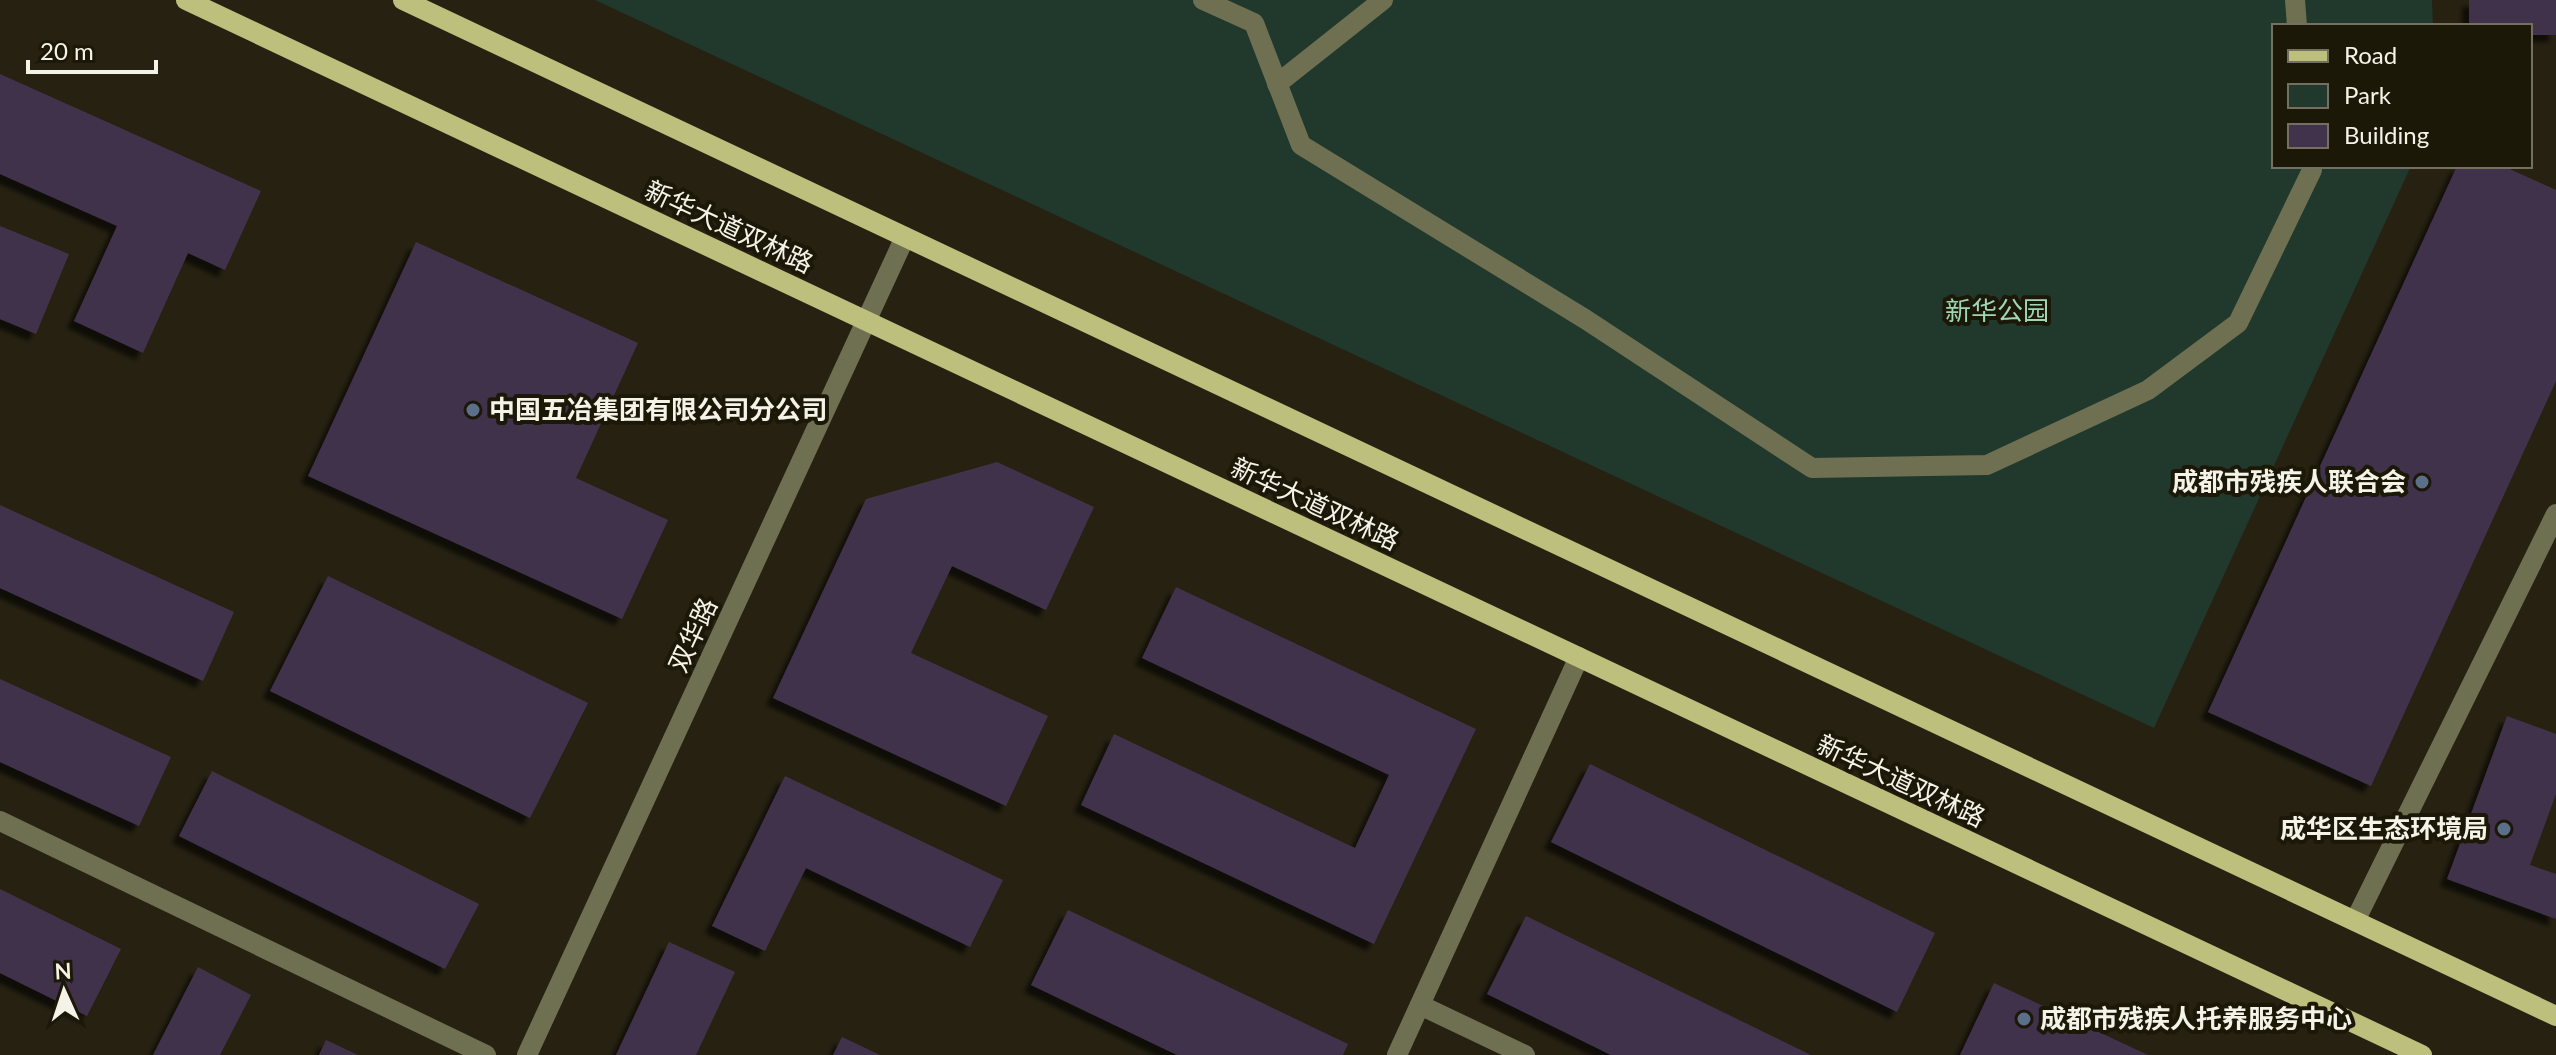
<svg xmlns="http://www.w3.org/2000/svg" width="2556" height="1055" viewBox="0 0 2556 1055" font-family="Lato,'Noto Sans SC',sans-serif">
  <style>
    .green { fill: #20392c }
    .building { fill: #40334b; filter: url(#shadow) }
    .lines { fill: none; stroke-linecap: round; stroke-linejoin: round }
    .minor { stroke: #6f7051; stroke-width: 20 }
    .major { stroke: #bdc07d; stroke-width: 20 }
    .service-dot { fill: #5c6f8a; stroke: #1c1808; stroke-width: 3 }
    .labels { text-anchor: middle; stroke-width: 8; stroke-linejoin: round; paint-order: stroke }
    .street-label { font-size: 26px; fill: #f5f3e8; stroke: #1c1808 }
    .park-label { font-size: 26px; fill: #9ed6b6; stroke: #1c1808 }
    .poi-label { font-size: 26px; font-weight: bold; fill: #f5f3e8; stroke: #1c1808; text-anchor: start }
  </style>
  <defs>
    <filter id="shadow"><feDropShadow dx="-7" dy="7" stdDeviation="2" flood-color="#0009"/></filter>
  </defs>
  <rect width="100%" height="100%" fill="#262111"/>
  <polygon class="green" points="595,0 2432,0 2433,26 2274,26 2274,166 2411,166 2154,728"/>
  <g class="building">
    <polygon points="2469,0 2556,0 2556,35 2530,35 2530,26 2469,26"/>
    <polygon points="0,74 261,191 225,270 188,253 143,353 74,321 117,226 0,174"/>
    <polygon points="2457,166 2503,166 2556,190 2556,381 2371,786 2208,712"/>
    <polygon points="0,226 69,254 36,334 0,319"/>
    <polygon points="416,242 638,343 576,478 668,520 622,619 308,476"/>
    <polygon points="997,462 1094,507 1046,610 952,566 911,653 1048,716 1006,806 773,698 866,499"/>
    <polygon points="0,505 234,612 203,681 0,588"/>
    <polygon points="328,576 588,703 530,818 270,691"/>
    <polygon points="1176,587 1476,729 1374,944 1081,805 1114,734 1355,848 1389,775 1142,658"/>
    <polygon points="0,679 171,757 139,826 0,762"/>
    <polygon points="2507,716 2556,734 2556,794 2530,865 2556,874 2556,919 2447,879"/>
    <polygon points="1590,764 1935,933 1897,1012 1551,842"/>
    <polygon points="212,771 479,904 445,969 179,836"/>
    <polygon points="785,776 1003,880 970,947 806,868 765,951 712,926"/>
    <polygon points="0,889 121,949 87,1016 0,973"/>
    <polygon points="1068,910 1348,1044 1343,1055 1177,1055 1031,985"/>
    <polygon points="1526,916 1811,1055 1611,1055 1487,994"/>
    <polygon points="669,942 735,972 696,1055 616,1055"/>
    <polygon points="198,967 251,995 220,1055 153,1055"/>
    <polygon points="1994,983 2148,1055 1960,1055"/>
    <polygon points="842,1037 880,1055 833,1055"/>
    <polygon points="326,1040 358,1055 319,1055"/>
  </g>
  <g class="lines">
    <g class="minor">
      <polyline points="1203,0 1254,23 1301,145 1585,319 1812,468 1987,465 2148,390 2238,323 2312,170 2312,166"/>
      <polyline points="2295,0 2297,26"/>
      <polyline points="1277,84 1383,0"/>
      <polyline points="0,821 486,1055"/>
      <polyline points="2355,921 2556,514"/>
      <polyline points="1420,1005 1525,1055"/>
      <polyline points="527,1055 905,237"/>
      <polyline points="1397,1055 1579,657"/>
    </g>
    <g class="major">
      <polyline points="186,0 2422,1055"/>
      <polyline points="403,0 2556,1016"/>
    </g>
  </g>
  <g class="service-dot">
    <circle cx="473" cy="410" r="8"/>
    <circle cx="2422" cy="482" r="8"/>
    <circle cx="2504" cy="829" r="8"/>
    <circle cx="2024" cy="1019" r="8"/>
  </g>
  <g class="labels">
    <g class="street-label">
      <text transform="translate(729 227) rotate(25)" y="9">新华大道双林路</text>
      <text transform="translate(1315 504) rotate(25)" y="9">新华大道双林路</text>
      <text transform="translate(693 635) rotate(-65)" y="9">双华路</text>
      <text transform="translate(1901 781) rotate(25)" y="9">新华大道双林路</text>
    </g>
    <g class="park-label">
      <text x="1997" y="320">新华公园</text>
    </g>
    <g class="poi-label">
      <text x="489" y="419">中国五冶集团有限公司分公司</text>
      <text x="2406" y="491" text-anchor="end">成都市残疾人联合会</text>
      <text x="2488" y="838" text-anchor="end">成华区生态环境局</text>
      <text x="2040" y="1028">成都市残疾人托养服务中心</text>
    </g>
  </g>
  <rect x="2272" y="24" width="260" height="144" fill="#1c1808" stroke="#737062" stroke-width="2"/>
  <rect x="2288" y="50" width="40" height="12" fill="#bdc07d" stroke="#737062" stroke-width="2"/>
  <text x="2344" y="64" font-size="24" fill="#f5f3e8">Road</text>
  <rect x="2288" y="84" width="40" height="24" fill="#20392c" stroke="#737062" stroke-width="2"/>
  <text x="2344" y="104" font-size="24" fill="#f5f3e8">Park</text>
  <rect x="2288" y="124" width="40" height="24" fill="#40334b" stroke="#737062" stroke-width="2"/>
  <text x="2344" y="144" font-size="24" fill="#f5f3e8">Building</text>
  <g transform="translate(64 991) rotate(357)" stroke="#1c1808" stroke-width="6" paint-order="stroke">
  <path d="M0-6L14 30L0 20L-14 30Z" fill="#f5f3e8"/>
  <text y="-12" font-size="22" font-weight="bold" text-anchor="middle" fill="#f5f3e8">N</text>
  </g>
  <path d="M28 60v12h128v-12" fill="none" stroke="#f5f3e8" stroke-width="4"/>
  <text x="40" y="60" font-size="24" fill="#f5f3e8" stroke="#1c1808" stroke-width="6" paint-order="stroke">20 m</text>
</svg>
